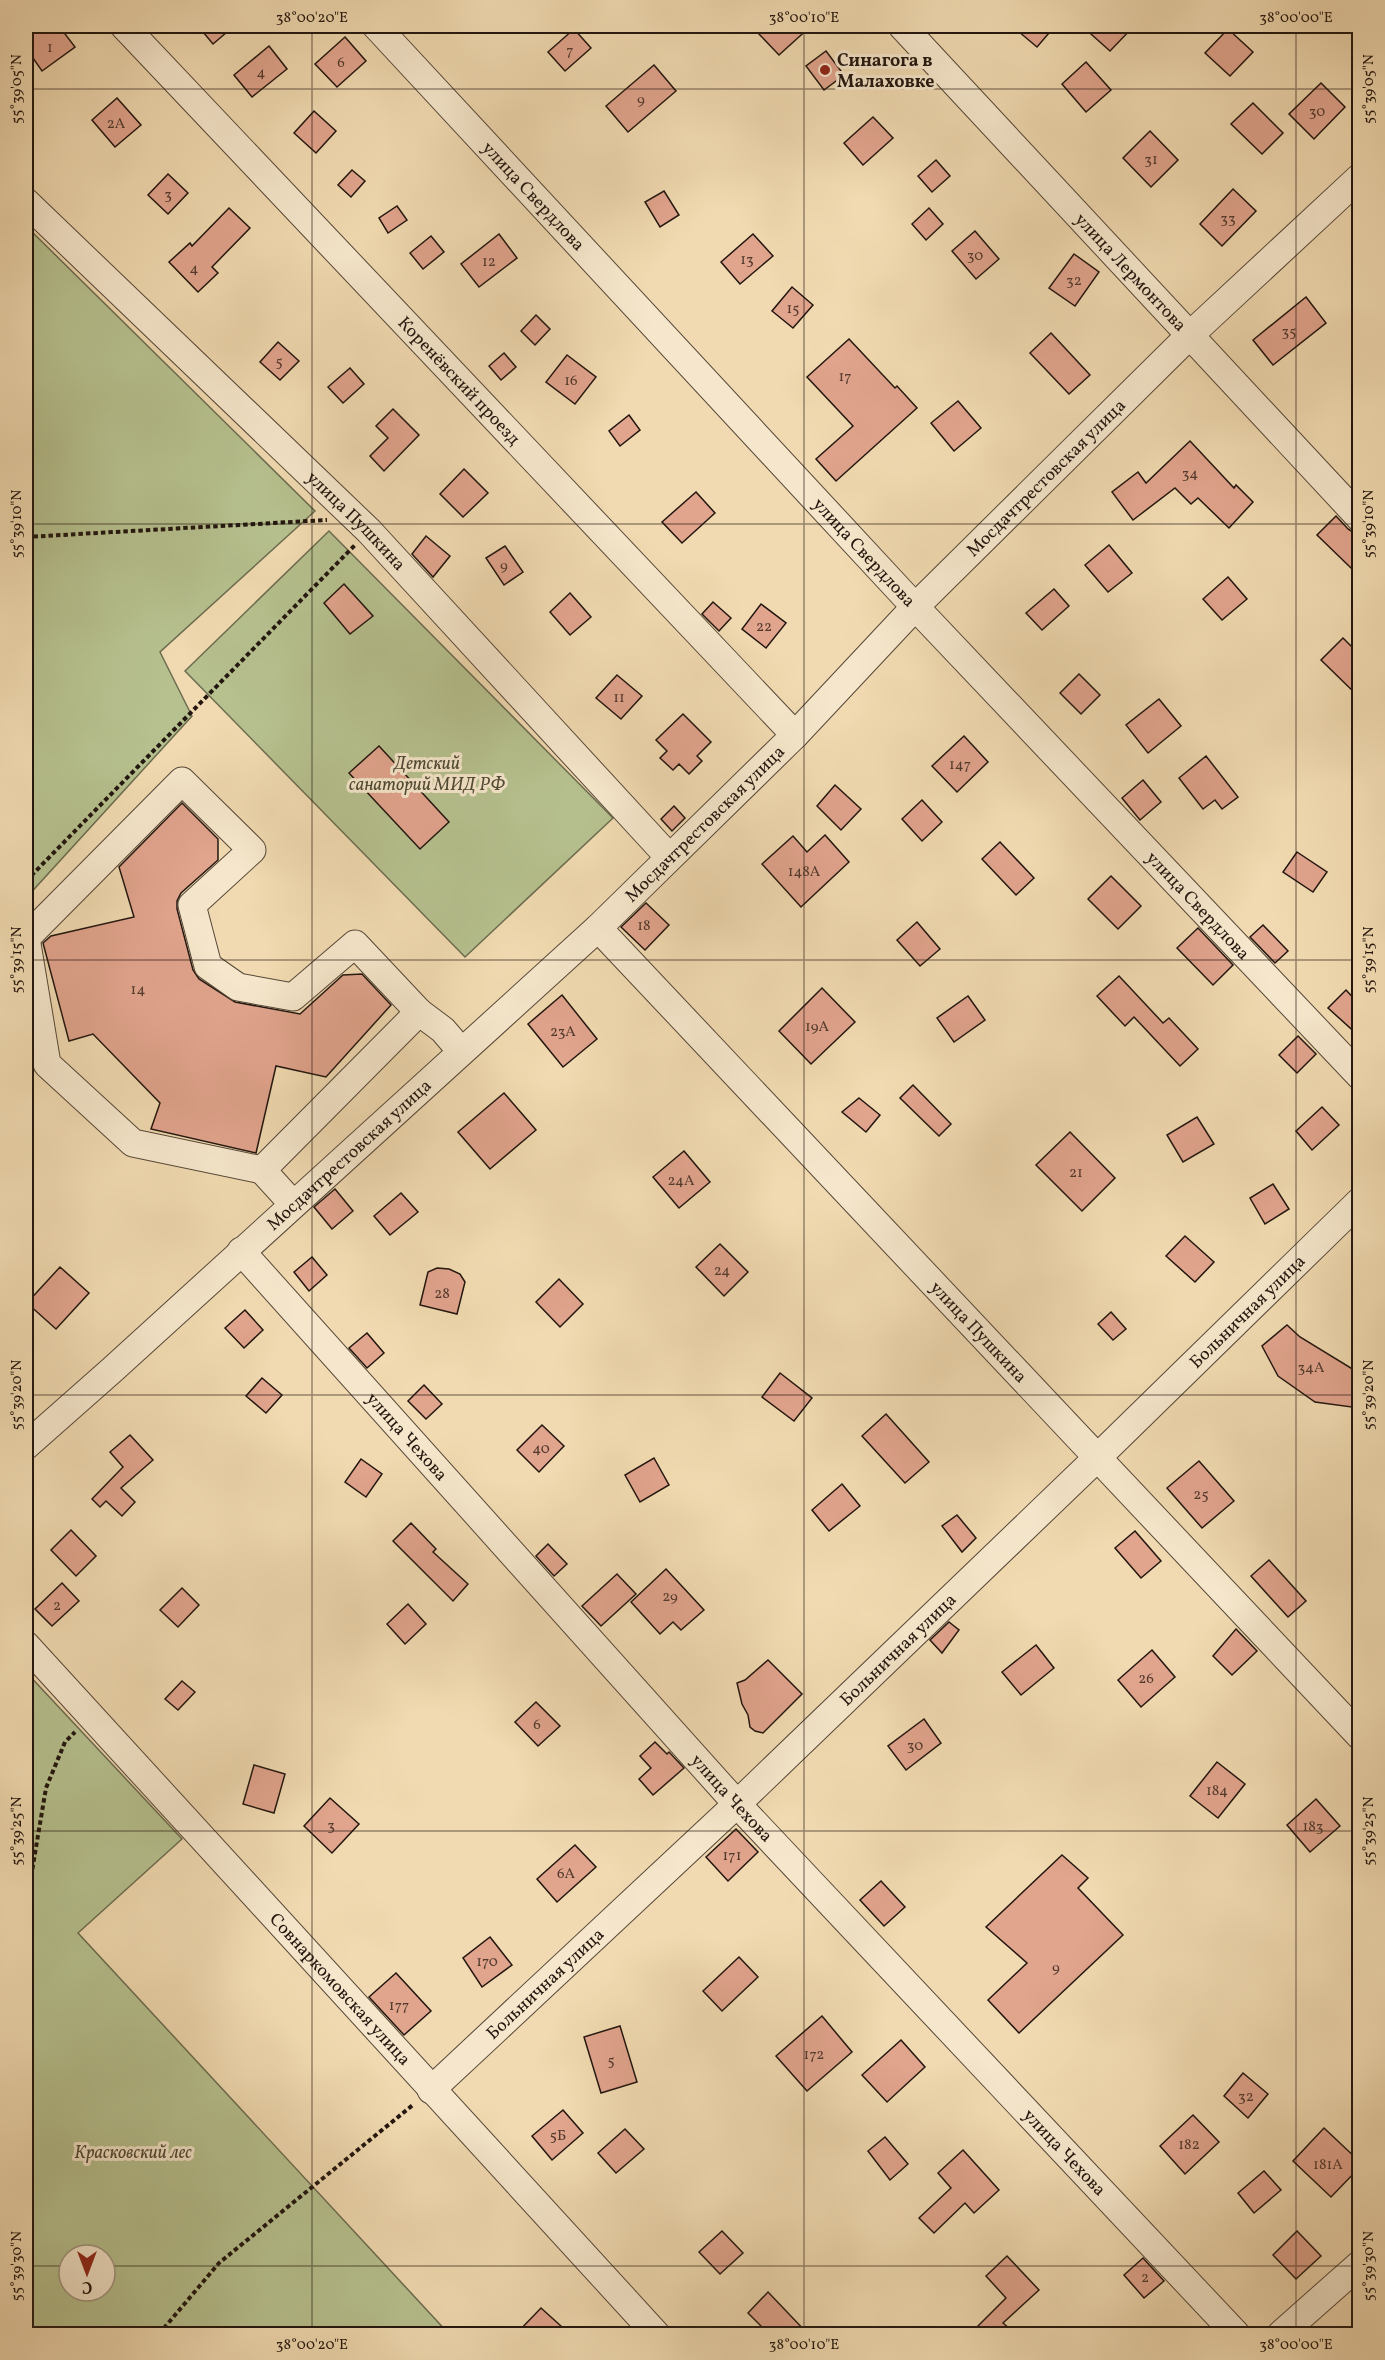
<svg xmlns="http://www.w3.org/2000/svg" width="1385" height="2360" viewBox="0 0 1385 2360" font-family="Vollkorn,serif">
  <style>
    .green { fill: #b6c18f; stroke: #6c6c4f; stroke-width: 1.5; fill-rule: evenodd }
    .building { fill: #e1a48d; stroke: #22160f; stroke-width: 1.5 }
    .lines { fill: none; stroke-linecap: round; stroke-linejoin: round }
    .minor-casing { stroke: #564738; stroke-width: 29 }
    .path { stroke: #22160f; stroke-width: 4; stroke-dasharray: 4.5 3; stroke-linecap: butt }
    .minor { stroke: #f6e7cc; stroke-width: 27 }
    .ticks { fill: none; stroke: #22160f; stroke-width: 1.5; stroke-opacity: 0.45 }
    .poi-dot { fill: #8f2418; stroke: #f6e7cc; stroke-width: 2 }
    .labels { text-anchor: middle; stroke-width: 6; stroke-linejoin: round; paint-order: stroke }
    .number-label { font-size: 15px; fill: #523a2e }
    .poi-label { font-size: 18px; font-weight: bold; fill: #22160f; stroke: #f6e7cc; text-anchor: start }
    .street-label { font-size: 18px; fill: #22160f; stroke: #f6e7cc }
    .park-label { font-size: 18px; font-style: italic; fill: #4e4935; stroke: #f6e7cc }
    .neatline { fill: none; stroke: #22160f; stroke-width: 2 }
    .ticks-label { font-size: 15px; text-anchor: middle; fill: #22160f }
  </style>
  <rect width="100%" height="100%" fill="#f1dab1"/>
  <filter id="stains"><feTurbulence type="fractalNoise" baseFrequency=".00333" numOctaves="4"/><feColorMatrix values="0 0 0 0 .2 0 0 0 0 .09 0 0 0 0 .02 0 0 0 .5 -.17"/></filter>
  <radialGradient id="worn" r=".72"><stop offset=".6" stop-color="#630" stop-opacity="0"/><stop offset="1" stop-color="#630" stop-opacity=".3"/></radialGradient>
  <g class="green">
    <polygon points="26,226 315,511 160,652 192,716 26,898"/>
    <polygon points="329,531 613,818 465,957 185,671"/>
    <path d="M 26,1672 L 182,1839 L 78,1933 L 449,2334 L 26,2334 ZM 69,2255 L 105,2255 L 105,2291 L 69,2291 Z"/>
  </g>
  <g class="building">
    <polygon points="41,26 59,26 75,47 42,71 26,48 26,37"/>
    <polygon points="198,26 234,26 213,44"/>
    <polygon points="769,26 811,26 779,55 759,34"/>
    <polygon points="1012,26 1055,26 1037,47"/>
    <polygon points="1082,26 1134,26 1110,51"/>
    <polygon points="574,29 591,48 565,71 548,52"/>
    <polygon points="1228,29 1253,52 1230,76 1205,53"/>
    <polygon points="345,37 366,61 337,87 315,64"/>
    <polygon points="269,46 287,69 252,97 234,75"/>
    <polygon points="826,51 844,75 824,90 806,66"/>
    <polygon points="1086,62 1111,90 1086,112 1062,84"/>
    <polygon points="654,65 676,91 628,132 606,106"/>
    <polygon points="1321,83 1345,107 1314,139 1289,114"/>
    <polygon points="117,98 141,125 115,147 92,120"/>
    <polygon points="1253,103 1283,133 1262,154 1231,124"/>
    <polygon points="314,111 336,131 316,153 294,133"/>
    <polygon points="873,117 893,138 863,165 844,143"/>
    <polygon points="1150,131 1178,160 1151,187 1123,158"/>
    <polygon points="936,160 950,176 932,192 918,176"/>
    <polygon points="352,170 365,181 351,197 338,185"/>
    <polygon points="168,174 188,193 168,214 148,195"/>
    <polygon points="1233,189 1256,211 1222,246 1200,224"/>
    <polygon points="664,191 679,215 660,227 645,202"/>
    <polygon points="397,206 407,220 388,233 379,218"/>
    <polygon points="229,208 250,228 212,267 218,273 198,292 169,262 190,243 192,246"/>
    <polygon points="929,208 943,224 926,240 912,224"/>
    <polygon points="975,231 999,259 976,279 952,251"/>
    <polygon points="499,234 517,258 479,287 461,264"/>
    <polygon points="753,234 773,256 740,284 721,262"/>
    <polygon points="431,236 444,252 423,269 410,253"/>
    <polygon points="1074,254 1099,272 1075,306 1049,288"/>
    <polygon points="792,287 813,305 793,328 772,311"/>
    <polygon points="1306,297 1326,323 1273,365 1253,340"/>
    <polygon points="536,315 550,329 535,345 521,331"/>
    <polygon points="1051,333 1090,375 1069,394 1030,353"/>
    <polygon points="849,339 895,388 897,386 917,408 836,481 816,459 853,426 807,377"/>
    <polygon points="278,342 299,361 280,380 260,362"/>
    <polygon points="504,353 516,367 501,380 489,366"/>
    <polygon points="567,355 596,377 575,404 546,382"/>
    <polygon points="350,368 364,384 343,403 328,387"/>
    <polygon points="958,401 981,428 954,451 931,423"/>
    <polygon points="393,409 419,435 384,471 370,456 388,438 376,426"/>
    <polygon points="629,415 640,430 620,446 609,431"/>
    <polygon points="1190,441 1234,488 1236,485 1253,502 1229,528 1198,498 1191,504 1175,488 1133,520 1112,492 1138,472 1146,483"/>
    <polygon points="464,469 488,493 463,517 440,494"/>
    <polygon points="696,492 715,513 682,543 662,522"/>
    <polygon points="1336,516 1348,529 1359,536 1359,559 1351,568 1317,535"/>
    <polygon points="426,536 450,556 433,577 412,554"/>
    <polygon points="1109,545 1132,573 1108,592 1085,565"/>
    <polygon points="505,546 523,572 504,585 486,558"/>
    <polygon points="1228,577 1247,599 1222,620 1203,599"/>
    <polygon points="344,584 373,616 350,634 324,603"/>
    <polygon points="1054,589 1069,606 1042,630 1026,613"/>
    <polygon points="570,593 591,617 570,635 550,612"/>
    <polygon points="713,602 731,618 719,631 702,614"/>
    <polygon points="761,604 786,623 766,648 742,629"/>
    <polygon points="1343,638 1359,654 1359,697 1321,660"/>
    <polygon points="1079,674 1100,695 1081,714 1060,693"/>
    <polygon points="617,675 642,696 621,719 596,698"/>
    <polygon points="1159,699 1181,726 1148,753 1126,725"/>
    <polygon points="683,714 711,742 697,756 702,761 689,774 679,764 673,770 660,758 667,751 656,740"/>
    <polygon points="964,736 988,762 957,792 932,766"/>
    <polygon points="379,746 449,822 420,849 349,773"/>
    <polygon points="1206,756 1238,797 1222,809 1215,800 1203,809 1179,778"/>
    <polygon points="1143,780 1161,802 1140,820 1122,798"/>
    <polygon points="835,785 861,809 841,830 817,806"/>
    <polygon points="922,800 942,822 922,841 902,819"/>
    <polygon points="182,803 218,839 218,860 181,893 177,901 177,909 193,970 199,979 235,1002 300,1014 343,975 362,974 391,1005 326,1077 276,1066 256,1153 151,1129 160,1103 93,1034 69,1041 43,943 51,936 134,917 119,867"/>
    <polygon points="674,806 685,818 672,831 661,819"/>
    <polygon points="825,835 849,862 801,907 762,864 793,836 807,852"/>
    <polygon points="1000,842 1034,878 1016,895 982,859"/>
    <polygon points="1297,852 1327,872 1313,892 1283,872"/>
    <polygon points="1111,876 1141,906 1118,929 1088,899"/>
    <polygon points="646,903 669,925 645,950 621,927"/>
    <polygon points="917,922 940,949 920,966 897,940"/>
    <polygon points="1263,925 1288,951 1275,963 1250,937"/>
    <polygon points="1198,928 1233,965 1213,985 1177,948"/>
    <polygon points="1119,976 1163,1023 1169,1018 1198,1049 1180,1066 1134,1017 1125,1026 1097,996"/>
    <polygon points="822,988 855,1022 811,1064 779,1031"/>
    <polygon points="1346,990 1359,1004 1359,1036 1328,1008"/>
    <polygon points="562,995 597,1039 563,1067 528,1024"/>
    <polygon points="968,996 985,1020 954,1042 937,1018"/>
    <polygon points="1298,1036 1316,1054 1297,1073 1279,1055"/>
    <polygon points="913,1085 951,1124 939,1136 900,1098"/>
    <polygon points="504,1093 536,1130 490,1169 458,1132"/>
    <polygon points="859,1098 880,1115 866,1132 842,1112"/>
    <polygon points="1322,1107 1339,1125 1312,1150 1296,1131"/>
    <polygon points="1197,1117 1214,1144 1183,1162 1167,1135"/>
    <polygon points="1070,1132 1115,1178 1082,1211 1036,1165"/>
    <polygon points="684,1151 710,1182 679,1208 653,1177"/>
    <polygon points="1273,1184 1289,1209 1265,1224 1250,1198"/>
    <polygon points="335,1189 353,1211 332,1229 314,1207"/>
    <polygon points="401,1193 418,1212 390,1235 374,1216"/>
    <polygon points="1185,1236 1214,1262 1195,1282 1166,1256"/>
    <polygon points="720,1244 748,1272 724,1296 696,1267"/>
    <polygon points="312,1257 327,1275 309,1291 294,1272"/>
    <polygon points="60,1267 89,1293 56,1329 27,1303"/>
    <polygon points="437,1268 449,1269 460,1274 465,1282 457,1314 420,1305 428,1272"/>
    <polygon points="559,1279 583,1304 560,1327 536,1302"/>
    <polygon points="245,1310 263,1330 244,1348 225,1328"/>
    <polygon points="1111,1312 1126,1329 1113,1340 1098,1324"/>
    <polygon points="1287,1325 1300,1337 1359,1373 1359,1408 1315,1402 1278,1376 1262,1346"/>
    <polygon points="367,1333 384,1353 367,1368 349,1348"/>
    <polygon points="780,1373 812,1398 794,1421 762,1397"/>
    <polygon points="262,1378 282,1395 266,1413 246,1396"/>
    <polygon points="424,1385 442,1404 426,1419 408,1401"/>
    <polygon points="886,1414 929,1462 905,1483 862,1436"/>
    <polygon points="542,1425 564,1446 539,1472 517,1450"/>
    <polygon points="130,1435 153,1460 121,1488 135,1502 122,1516 106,1501 100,1507 92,1499 123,1467 110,1452"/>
    <polygon points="654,1458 669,1485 640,1502 625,1475"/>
    <polygon points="361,1459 382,1474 366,1497 345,1482"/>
    <polygon points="1199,1461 1234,1501 1202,1528 1167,1488"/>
    <polygon points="842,1484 860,1506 829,1531 812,1510"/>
    <polygon points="957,1515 976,1538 962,1552 942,1526"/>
    <polygon points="411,1523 436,1549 433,1552 468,1584 453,1601 393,1541"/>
    <polygon points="71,1530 96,1556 76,1576 51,1550"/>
    <polygon points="1135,1531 1161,1561 1141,1578 1115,1548"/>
    <polygon points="548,1544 567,1564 554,1576 536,1556"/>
    <polygon points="1269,1560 1306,1601 1288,1617 1251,1576"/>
    <polygon points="666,1569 704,1610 681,1630 673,1622 660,1634 631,1602"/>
    <polygon points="617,1574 636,1594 601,1626 582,1606"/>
    <polygon points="62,1583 79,1601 52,1626 35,1609"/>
    <polygon points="182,1588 199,1605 178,1627 160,1610"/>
    <polygon points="408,1604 426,1624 405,1644 387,1624"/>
    <polygon points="949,1622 959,1630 942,1653 930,1640"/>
    <polygon points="1236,1629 1257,1651 1232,1675 1213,1656"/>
    <polygon points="1036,1645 1054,1668 1021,1695 1002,1672"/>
    <polygon points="1152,1650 1175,1677 1141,1707 1118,1680"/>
    <polygon points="768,1660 802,1694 763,1733 755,1731 750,1727 748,1715 742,1704 737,1683 745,1680"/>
    <polygon points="182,1681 195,1692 178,1710 165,1699"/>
    <polygon points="536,1702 560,1726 538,1746 515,1722"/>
    <polygon points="924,1719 941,1743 906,1770 888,1746"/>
    <polygon points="655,1742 667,1754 669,1752 684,1768 653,1795 639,1779 651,1768 640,1756"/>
    <polygon points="1217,1762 1245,1784 1218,1818 1190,1796"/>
    <polygon points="254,1765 285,1774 274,1813 243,1804"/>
    <polygon points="330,1798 359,1824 332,1853 304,1826"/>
    <polygon points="1316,1799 1340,1826 1310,1852 1287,1825"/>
    <polygon points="736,1829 758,1852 728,1881 706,1857"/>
    <polygon points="575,1845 596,1867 557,1902 537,1879"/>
    <polygon points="1062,1855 1088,1878 1078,1888 1123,1935 1019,2033 988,2000 1027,1963 986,1927"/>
    <polygon points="881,1881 905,1907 884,1926 860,1900"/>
    <polygon points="490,1937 512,1965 482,1987 463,1958"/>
    <polygon points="739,1957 758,1977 722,2011 703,1991"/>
    <polygon points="396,1973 431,2011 404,2035 369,1997"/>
    <polygon points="822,2016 852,2052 807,2091 776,2056"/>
    <polygon points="620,2026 637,2082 601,2093 584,2037"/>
    <polygon points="901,2040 925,2067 887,2102 862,2075"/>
    <polygon points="1243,2073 1268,2094 1248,2118 1224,2096"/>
    <polygon points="563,2110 583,2133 552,2160 532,2136"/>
    <polygon points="1193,2115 1219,2142 1185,2174 1160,2146"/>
    <polygon points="1324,2128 1359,2161 1359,2168 1331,2197 1293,2161"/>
    <polygon points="625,2129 644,2149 616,2173 598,2153"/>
    <polygon points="885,2137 908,2164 890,2180 868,2151"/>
    <polygon points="963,2150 999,2190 974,2213 965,2203 934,2233 919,2218 951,2188 938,2173"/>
    <polygon points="1264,2171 1281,2190 1254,2213 1238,2193"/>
    <polygon points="722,2231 743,2253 720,2274 699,2252"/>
    <polygon points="1297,2231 1321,2256 1296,2279 1273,2255"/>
    <polygon points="1007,2256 1039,2290 1003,2323 1016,2334 970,2334 1006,2298 986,2276"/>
    <polygon points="1143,2258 1164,2281 1144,2298 1124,2275"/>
    <polygon points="768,2292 808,2334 769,2334 748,2313"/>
    <polygon points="541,2308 562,2327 554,2334 516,2334"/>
  </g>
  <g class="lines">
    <defs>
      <g id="minor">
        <path id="s1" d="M 124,26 L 795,735"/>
        <path id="s2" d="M 376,26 L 904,595 L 1360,1076"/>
        <path id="s3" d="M 902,26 L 1360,518"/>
        <path id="s4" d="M 26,202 L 369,531 L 669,857"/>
        <path id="s5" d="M 598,928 L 1360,1736"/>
        <polyline points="26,938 182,781 252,850 192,905 208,966 238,987 293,997 355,944 419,1012"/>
        <polyline points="26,938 47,1064 133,1143 262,1170"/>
        <polyline points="293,1204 262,1170 419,1012 443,1030 461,1051"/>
        <path id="s6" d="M 241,1251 L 737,1804 L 1236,2334"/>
        <path id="s7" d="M 26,1446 L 112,1370 L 598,928 L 795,735 L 915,607 L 1190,335 L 1360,177"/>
        <path id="s8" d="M 26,1645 L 656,2334"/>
        <path id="s9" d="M 431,2090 L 737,1804 L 1098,1457 L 1360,1201"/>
        <polyline points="1281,2334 1360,2264"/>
      </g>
    </defs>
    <use href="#minor" class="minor-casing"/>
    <g class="path">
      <polyline points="26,537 327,520"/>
      <polyline points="26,881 355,545"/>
      <polyline points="30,2334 31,1877 46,1788 65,1742 75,1732"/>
      <polyline points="159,2334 219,2263 414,2104"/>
    </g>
    <use href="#minor" class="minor"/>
  </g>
  <path class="ticks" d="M 312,26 L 312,2334M 804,26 L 804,2334M 1296,26 L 1296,2334M 26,89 L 1360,89M 26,524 L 1360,524M 26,960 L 1360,960M 26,1395 L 1360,1395M 26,1831 L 1360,1831M 26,2266 L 69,2266M 105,2266 L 1360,2266"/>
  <circle class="poi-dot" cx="825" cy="70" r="6"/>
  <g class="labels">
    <g class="number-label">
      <text x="50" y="52">1</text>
      <text x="570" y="55">7</text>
      <text x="341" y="67">6</text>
      <text x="261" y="77">4</text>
      <text x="641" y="104">9</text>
      <text x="1317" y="116">30</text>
      <text x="116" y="128">2А</text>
      <text x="1151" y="164">31</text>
      <text x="168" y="199">3</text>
      <text x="1228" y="223">33</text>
      <text x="975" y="260">30</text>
      <text x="747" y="264">13</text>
      <text x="489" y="266">12</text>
      <text x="194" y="273">4</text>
      <text x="1074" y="285">32</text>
      <text x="793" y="313">15</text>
      <text x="1289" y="336">35</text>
      <text x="279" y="366">5</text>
      <text x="845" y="381">17</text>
      <text x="571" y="385">16</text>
      <text x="1190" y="478">34</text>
      <text x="504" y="570">9</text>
      <text x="764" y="631">22</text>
      <text x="619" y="702">11</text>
      <text x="960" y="769">147</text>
      <text x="804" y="876">148А</text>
      <text x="644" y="930">18</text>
      <text x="138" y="994">14</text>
      <text x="817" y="1031">19А</text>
      <text x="563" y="1036">23А</text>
      <text x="1076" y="1177">21</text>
      <text x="681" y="1185">24А</text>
      <text x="722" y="1275">24</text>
      <text x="442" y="1298">28</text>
      <text x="1311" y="1372">34А</text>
      <text x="541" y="1453">40</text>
      <text x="1201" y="1499">25</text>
      <text x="670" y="1601">29</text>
      <text x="57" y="1610">2</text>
      <text x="1146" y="1683">26</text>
      <text x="537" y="1729">6</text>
      <text x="915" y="1750">30</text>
      <text x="1217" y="1795">184</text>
      <text x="331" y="1830">3</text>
      <text x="1313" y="1831">183</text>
      <text x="732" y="1860">171</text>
      <text x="566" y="1878">6А</text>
      <text x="487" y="1966">170</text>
      <text x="1056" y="1972">9</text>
      <text x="399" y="2010">177</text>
      <text x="814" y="2059">172</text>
      <text x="611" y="2065">5</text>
      <text x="1246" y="2101">32</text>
      <text x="558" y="2140">5Б</text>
      <text x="1189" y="2149">182</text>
      <text x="1328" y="2169">181А</text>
      <text x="1145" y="2282">2</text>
    </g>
    <g class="poi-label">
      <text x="837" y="66">Синагога в<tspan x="837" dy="21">Малаховке</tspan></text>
    </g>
    <g class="street-label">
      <text dy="6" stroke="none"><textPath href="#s2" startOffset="232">улица Свердлова</textPath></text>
      <text dy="6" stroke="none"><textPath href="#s3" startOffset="336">улица Лермонтова</textPath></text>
      <text dy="6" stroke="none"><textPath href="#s1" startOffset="488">Коренёвский проезд</textPath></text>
      <text dy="6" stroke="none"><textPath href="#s7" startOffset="1407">Мосдачтрестовская улица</textPath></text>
      <text dy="6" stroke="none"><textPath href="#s4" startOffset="459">улица Пушкина</textPath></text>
      <text dy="6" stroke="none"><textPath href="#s2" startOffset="718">улица Свердлова</textPath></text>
      <text dy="6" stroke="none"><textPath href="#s7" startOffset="921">Мосдачтрестовская улица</textPath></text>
      <text dy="6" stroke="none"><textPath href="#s2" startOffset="1204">улица Свердлова</textPath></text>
      <text dy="6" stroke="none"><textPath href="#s7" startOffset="435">Мосдачтрестовская улица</textPath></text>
      <text dy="6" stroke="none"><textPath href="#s9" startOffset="1128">Больничная улица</textPath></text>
      <text dy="6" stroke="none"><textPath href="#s5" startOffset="555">улица Пушкина</textPath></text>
      <text dy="6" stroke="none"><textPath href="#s6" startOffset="249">улица Чехова</textPath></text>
      <text dy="6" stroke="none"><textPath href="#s9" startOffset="642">Больничная улица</textPath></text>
      <text dy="6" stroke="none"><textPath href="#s6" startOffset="735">улица Чехова</textPath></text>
      <text dy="6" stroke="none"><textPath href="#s9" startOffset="156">Больничная улица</textPath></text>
      <text dy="6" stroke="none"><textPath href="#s8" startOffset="466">Совнаркомовская улица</textPath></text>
      <text dy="6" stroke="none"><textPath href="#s6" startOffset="1221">улица Чехова</textPath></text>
    </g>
    <g class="park-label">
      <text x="427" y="769">Детский<tspan x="427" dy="21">санаторий МИД РФ</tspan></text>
      <text x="133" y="2158">Красковский лес</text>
    </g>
  </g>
  <rect width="1385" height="2360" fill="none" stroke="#f1dab1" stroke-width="66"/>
  <g transform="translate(87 2273) rotate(180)"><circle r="28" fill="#f6e7cc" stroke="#a19380" stroke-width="1.5"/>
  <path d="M0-4.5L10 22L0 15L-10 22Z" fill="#8f2418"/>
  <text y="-9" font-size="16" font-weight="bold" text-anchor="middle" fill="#22160f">С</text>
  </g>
  <rect x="33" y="33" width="1319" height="2294" class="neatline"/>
  <g class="ticks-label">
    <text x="312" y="22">38°00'20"E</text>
    <text x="804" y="22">38°00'10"E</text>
    <text x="1296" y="22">38°00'00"E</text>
    <text transform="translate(1368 89) rotate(-90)" y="5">55°39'05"N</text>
    <text transform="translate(16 89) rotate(-90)" y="5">55°39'05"N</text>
    <text transform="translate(1368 524) rotate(-90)" y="5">55°39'10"N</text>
    <text transform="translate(16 524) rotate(-90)" y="5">55°39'10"N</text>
    <text transform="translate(16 960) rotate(-90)" y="5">55°39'15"N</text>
    <text transform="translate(1368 960) rotate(-90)" y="5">55°39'15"N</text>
    <text transform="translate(16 1395) rotate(-90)" y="5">55°39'20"N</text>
    <text transform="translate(1368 1395) rotate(-90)" y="5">55°39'20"N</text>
    <text transform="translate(1368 1831) rotate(-90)" y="5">55°39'25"N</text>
    <text transform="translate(16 1831) rotate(-90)" y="5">55°39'25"N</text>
    <text transform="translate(16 2266) rotate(-90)" y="5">55°39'30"N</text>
    <text transform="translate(1368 2266) rotate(-90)" y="5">55°39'30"N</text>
    <text x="312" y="2349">38°00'20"E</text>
    <text x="804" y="2349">38°00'10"E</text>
    <text x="1296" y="2349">38°00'00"E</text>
  </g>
  <rect width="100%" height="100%" filter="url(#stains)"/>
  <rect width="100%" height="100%" fill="url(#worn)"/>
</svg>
